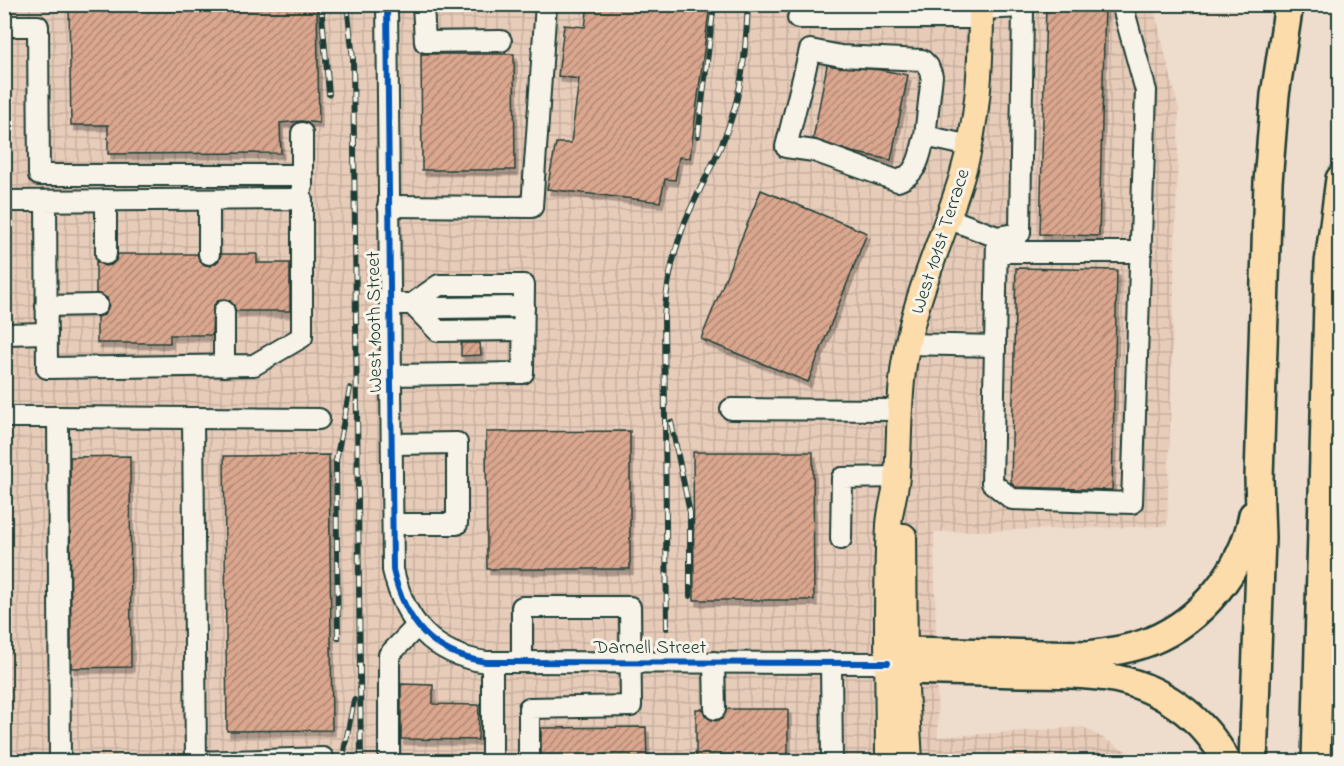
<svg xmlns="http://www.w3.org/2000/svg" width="1344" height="766" viewBox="0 0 1344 766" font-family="'Indie Flower',sans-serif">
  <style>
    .industrial { fill: url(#industrial-grid) }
    .building { fill: url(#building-hatch); stroke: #1f3d34; stroke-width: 1.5; filter: url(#shadow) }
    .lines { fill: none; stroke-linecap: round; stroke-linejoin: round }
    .minor-casing { stroke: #1f3d34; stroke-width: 24 }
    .major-casing { stroke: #1f3d34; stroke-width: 28 }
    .highway-casing { stroke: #1f3d34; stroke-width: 32 }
    .minor { stroke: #f7f3e8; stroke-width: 20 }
    .major { stroke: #fddcac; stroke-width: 24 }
    .highway { stroke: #fddcac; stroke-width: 27 }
    .rail-casing { stroke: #1f3d34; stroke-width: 6 }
    .rail { stroke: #f7f3e8; stroke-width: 4; stroke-dasharray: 11; stroke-linecap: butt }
    .cycleway-casing { stroke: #f7f3e8; stroke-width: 10 }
    .cycleway { stroke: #0057b8; stroke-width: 6 }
    .labels { text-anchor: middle; stroke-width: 6; stroke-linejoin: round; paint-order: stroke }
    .street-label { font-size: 20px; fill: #1f3d34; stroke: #f7f3e8 }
  </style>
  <defs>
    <pattern id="industrial-grid" width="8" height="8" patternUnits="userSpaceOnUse" patternTransform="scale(1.5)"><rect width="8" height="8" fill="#e8ccba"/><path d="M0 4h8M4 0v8" fill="none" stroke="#c7b0a0"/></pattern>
    <pattern id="building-hatch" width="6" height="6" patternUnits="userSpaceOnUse" patternTransform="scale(1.5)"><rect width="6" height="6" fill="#daa68e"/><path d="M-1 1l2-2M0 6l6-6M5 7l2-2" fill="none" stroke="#b08875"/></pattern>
    <filter id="shadow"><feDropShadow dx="3" dy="5.5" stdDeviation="0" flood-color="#0004"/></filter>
  </defs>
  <rect width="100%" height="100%" fill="#eedccd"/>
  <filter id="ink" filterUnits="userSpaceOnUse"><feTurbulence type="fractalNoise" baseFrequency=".0167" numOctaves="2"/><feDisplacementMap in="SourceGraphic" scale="12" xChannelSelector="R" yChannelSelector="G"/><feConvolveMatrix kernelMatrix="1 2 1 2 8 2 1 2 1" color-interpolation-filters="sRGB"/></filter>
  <g filter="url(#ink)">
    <polygon class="industrial" points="4,5 1153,5 1179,110 1167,526 934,532 938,737 1083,727 1144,761 5,761"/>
    <g class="building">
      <polygon points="588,4 710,4 690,158 679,157 675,180 665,179 660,202 547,189 556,143 571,143 579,79 558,76 564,25 585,27"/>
      <polygon points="1046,4 1105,4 1099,236 1040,234"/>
      <polygon points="317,5 319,123 301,121 280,123 281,153 108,154 108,125 71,125 69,10"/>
      <polygon points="421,54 514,54 515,170 422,170"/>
      <polygon points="827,65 881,70 908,75 891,160 852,152 813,139"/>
      <polygon points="761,190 867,233 808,382 701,339"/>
      <polygon points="118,254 197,254 203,264 210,266 219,260 221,254 257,254 257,263 290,263 290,311 236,311 230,301 223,299 218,301 213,306 212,335 170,335 170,343 97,343 97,317 104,315 109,305 107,298 96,293 96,261 105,266 111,265 116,260"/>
      <polygon points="1016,268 1117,270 1112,490 1016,487 1011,483"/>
      <polygon points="461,343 480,343 481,355 461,356"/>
      <polygon points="630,431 630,569 487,569 486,432"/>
      <polygon points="693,452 813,452 814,600 694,600"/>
      <polygon points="329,455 332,730 227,731 224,456"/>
      <polygon points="130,456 131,667 71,668 70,457"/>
      <polygon points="401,684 433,685 433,704 479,705 478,740 401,739"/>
      <polygon points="696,709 703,709 705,716 715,721 722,719 727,709 788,709 788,762 696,762"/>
      <polygon points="646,727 647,762 541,762 541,728"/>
    </g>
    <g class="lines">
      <defs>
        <g id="minor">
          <path d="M 387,4 L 393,570 C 405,622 432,654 486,662 L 888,663"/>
          <polyline points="423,4 425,42 501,41"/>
          <polyline points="981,9 1023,7 1026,4"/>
          <polyline points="798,18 981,18"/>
          <polyline points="4,26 38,26 39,175 302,175"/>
          <polyline points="302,133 302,187"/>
          <path d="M 925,136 C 919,156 919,173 898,181 L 814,151 L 786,147 L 810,50 L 841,56 L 922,60 L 928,66 L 932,76 L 925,136 L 970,146"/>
          <polyline points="106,200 106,254"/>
          <polyline points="209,200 209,254"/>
          <polyline points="4,201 302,199 302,337 254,365 47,368 46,201"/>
          <polyline points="388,206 532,207 546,4"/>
          <polyline points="997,237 1020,233 1023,7"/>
          <polyline points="997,252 1141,252"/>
          <polyline points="390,304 412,304 439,285 524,285 523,373 391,375"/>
          <polyline points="412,304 438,331 523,330"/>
          <polyline points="412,304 437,308 524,307"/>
          <polyline points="46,306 97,305"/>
          <polyline points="224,311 224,366"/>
          <polyline points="4,334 47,333"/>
          <polyline points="907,344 995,346 997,237 947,218"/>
          <polyline points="995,346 992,483 1012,499 1132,503 1146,91 1122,4"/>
          <polyline points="731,409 899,410"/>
          <polyline points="4,417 58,417 60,762"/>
          <polyline points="58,417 193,418 196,761"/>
          <polyline points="193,418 319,419"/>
          <polyline points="392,444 457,443 457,524 393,524"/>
          <polyline points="841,539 842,478 897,477"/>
          <polyline points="492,662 492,762"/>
          <polyline points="522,662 522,607 630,607 631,706 529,708 529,762"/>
          <polyline points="714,662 715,709"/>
          <polyline points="831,662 832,762"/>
          <polyline points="196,762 323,758"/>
          <polyline points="389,762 389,655 417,626"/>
        </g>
        <g id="major">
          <polyline points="904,536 905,670 910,762"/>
          <path d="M 888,762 C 888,683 885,604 889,525 C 890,508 896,492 897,476 C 900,436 898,397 905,358 C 915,294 944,237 962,176 C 979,119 981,63 981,4"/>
        </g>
        <g id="highway">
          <path d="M 888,663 L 905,651 L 1088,655 C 1110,652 1131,649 1151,641 C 1202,620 1243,569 1253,515"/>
          <path d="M 888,663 L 905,670 C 943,671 981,672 1020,673 C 1049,673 1079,673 1107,677 C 1158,685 1203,716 1227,762"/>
          <polyline points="1253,762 1261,538 1259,478 1268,182 1275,95 1289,4"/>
          <polyline points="1316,762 1329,263 1340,179"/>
        </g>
      </defs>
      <use href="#minor" class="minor-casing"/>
      <use href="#major" class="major-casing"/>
      <use href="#highway" class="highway-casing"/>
      <use href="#minor" class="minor"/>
      <use href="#major" class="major"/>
      <use href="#highway" class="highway"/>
      <defs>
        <g id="rail">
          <polyline points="321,4 329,94"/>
          <polyline points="347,4 353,59 361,762"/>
          <polyline points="698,136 714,4"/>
          <polyline points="671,422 690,513 690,596"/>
          <path d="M 667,628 L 664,316 C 667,283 673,253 685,222 C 700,186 722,151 733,113 C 744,78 746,41 748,4"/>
          <polyline points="338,638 336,461 350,388"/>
          <polyline points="342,762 354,700"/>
        </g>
      </defs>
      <use href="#rail" class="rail-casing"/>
      <use href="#rail" class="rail"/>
      <defs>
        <path id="cycleway" d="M 387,4 L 393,570 C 405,622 432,654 486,662 L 888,663"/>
      </defs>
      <use href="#cycleway" class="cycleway-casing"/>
      <use href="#cycleway" class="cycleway"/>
    </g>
  </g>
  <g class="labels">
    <g class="street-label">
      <text transform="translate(939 241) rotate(-72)" y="7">West 101st Terrace</text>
      <text transform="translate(373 322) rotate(-91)" y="7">West 100th Street</text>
      <text x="650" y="653">Darnell Street</text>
    </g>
  </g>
  <rect width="1344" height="766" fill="none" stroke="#f7f3e8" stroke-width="24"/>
  <rect x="12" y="12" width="1320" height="742" fill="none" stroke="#1f3d34" stroke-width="2" filter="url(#ink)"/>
</svg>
